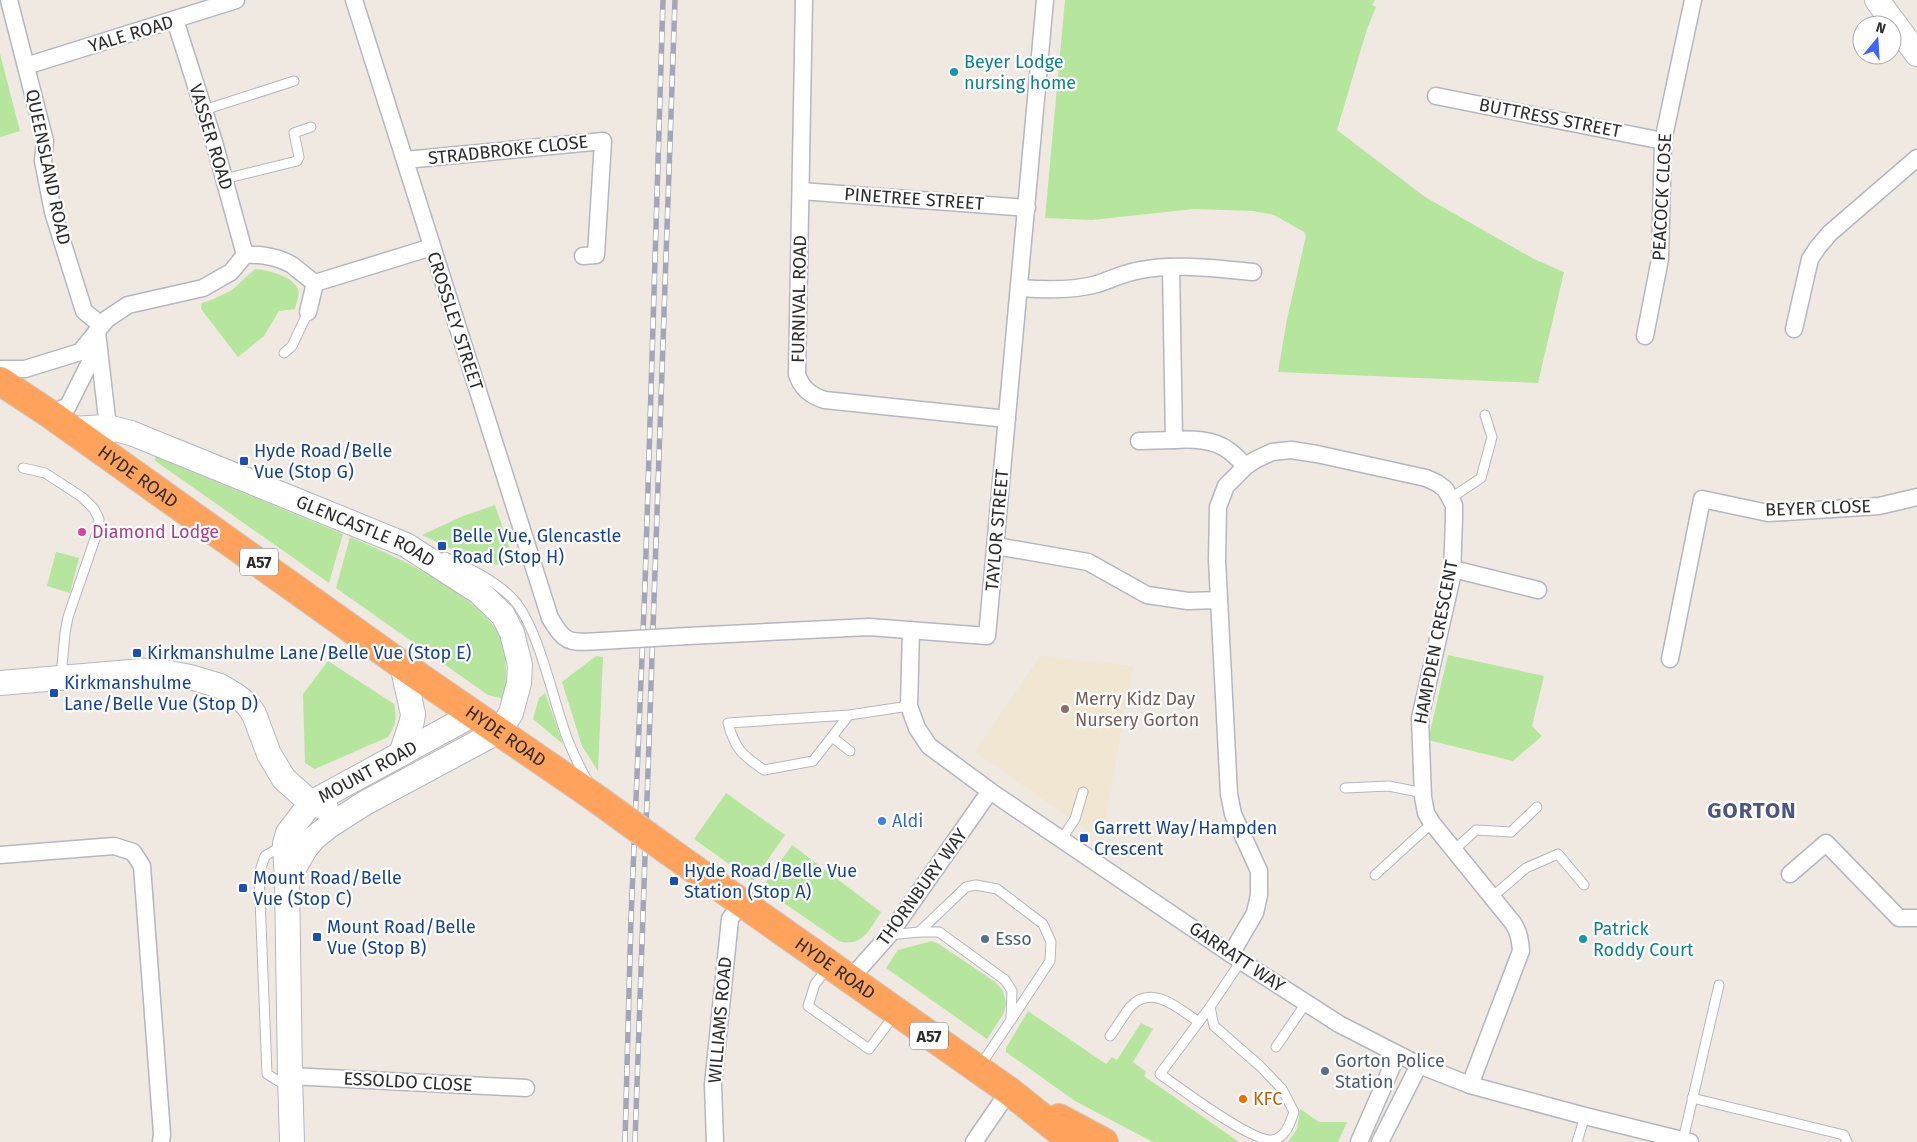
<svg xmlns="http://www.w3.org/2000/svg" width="1917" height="1142" viewBox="0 0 1917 1142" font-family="'Fira Sans',sans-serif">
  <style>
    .education { fill: #f0e6d1 }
    .green { fill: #b6e59e }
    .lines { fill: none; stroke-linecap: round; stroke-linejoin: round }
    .lane-casing { stroke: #b4b7c1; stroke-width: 11 }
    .street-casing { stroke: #b4b7c1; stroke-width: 19 }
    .secondary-casing { stroke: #b4b7c1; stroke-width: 26 }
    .highway-casing { stroke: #c9c9c9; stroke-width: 30 }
    .lane { stroke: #fff; stroke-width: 9 }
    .street { stroke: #fff; stroke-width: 16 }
    .secondary { stroke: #fff; stroke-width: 24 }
    .highway { stroke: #ffa35c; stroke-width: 28 }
    .rail-casing { stroke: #a3a6b8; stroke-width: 5.5 }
    .rail { stroke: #fff; stroke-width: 4; stroke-dasharray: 11; stroke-linecap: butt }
    .street-bridge-casing { stroke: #b4b7c1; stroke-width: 19; stroke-linecap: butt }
    .highway-bridge-casing { stroke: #c9c9c9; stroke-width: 30; stroke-linecap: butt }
    .street-bridge { stroke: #fff; stroke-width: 16 }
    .highway-bridge { stroke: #ffa35c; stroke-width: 28 }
    .culture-dot { fill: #0f9aa8; stroke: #fff; stroke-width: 2 }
    .transit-dot { fill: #1a4fb4; stroke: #fff; stroke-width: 2 }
    .hotel-dot { fill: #d1479c; stroke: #fff; stroke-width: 2 }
    .education-dot { fill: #8d6e63; stroke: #fff; stroke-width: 2 }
    .shop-dot { fill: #3f7fe0; stroke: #fff; stroke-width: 2 }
    .service-dot { fill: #5c6f8a; stroke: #fff; stroke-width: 2 }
    .food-dot { fill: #e8710a; stroke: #fff; stroke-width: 2 }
    .labels { text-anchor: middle; stroke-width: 4.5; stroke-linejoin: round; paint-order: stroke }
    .shield { fill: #fff; stroke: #6d6d6d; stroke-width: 1 }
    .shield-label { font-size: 16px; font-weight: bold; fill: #2e2e2e }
    .street-label { font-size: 18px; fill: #2e2e2e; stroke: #fff }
    .culture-label { font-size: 18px; fill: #0d838f; stroke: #fff; text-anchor: start }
    .transit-label { font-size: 18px; fill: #164399; stroke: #fff; text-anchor: start }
    .hotel-label { font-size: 18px; fill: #b23c85; stroke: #fff; text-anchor: start }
    .education-label { font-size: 18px; fill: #785e54; stroke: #fff; text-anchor: start }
    .shop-label { font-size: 18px; fill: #366cbe; stroke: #fff; text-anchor: start }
    .service-label { font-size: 18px; fill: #4e5e75; stroke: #fff; text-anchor: start }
    .food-label { font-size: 18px; fill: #c56008; stroke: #fff; text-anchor: start }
    .district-label { font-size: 22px; font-weight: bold; letter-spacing: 1px; fill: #4d5680; stroke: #fff }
  </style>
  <rect width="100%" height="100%" fill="#efe9e1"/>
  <polygon class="education" points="1040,656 1133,666 1102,840 975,752"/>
  <g class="green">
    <polygon points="1065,0 1375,0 1372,5 1376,7 1367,29 1337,130 1425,197 1534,259 1564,272 1538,383 1278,372 1287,319 1306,236 1304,232 1274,215 1253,211 1194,209 1092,220 1045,218"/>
    <polygon points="0,54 20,131 0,137"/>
    <path d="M 255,269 C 267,270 293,276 298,289 C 300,294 296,304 295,309 L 279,311 L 264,336 L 238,357 L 201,309 L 202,303 L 214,299 L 232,290 Z"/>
    <polygon points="156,457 343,534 329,583 154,460"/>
    <path d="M 495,505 L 515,564 C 488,571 446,546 422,535 L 463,516 Z"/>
    <path d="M 350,537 C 391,554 488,598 502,642 C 507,660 507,681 504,699 L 488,695 L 336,588 Z"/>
    <polygon points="56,552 79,558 70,593 47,586"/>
    <polygon points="1448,655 1544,676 1532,726 1542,736 1513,761 1428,740"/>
    <polygon points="596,656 603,657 598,771 582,746 562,682"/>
    <path d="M 328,661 L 394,704 C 397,718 396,725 388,737 L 315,769 L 305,763 L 303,694 Z"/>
    <polygon points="545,693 563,744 533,719 539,698"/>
    <polygon points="726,793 785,835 753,881 694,839"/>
    <path d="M 792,845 L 881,912 C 870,929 862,948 839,941 L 762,888 Z"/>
    <polygon points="932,941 939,944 995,982 1003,991 1006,1003 1004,1013 987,1039 886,968 898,950"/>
    <polygon points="1028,1011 1106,1064 1112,1057 1117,1060 1141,1023 1153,1029 1133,1062 1146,1072 1144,1076 1239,1142 1153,1142 1075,1101 1006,1052 1006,1048"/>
    <polygon points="1300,1109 1319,1122 1347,1122 1338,1142 1288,1142 1297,1129"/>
  </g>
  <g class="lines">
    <defs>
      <g id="lane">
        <polyline points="204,110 294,81"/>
        <polyline points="224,179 297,161 299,157 294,133 311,127"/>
        <polyline points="284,353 292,346 308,312"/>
        <polyline points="23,468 45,473 82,497 94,509 99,519 98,530 68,617 65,633 61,677"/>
        <polyline points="1451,498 1481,478 1492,437 1485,415"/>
        <path d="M 445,557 C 468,568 491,578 510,596 C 536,620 551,691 563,726 C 569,746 578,764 588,782"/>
        <path d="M 849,715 L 813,761 L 764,770 C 742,755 735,749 728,723 L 849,715 L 909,706"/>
        <polyline points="832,737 850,751"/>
        <polyline points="1345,788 1389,786 1423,793"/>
        <polyline points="1061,840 1075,819 1083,792"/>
        <polyline points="283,845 265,856 259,874 267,1074 288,1087"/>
        <polyline points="1454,850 1476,830 1511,832 1537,807"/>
        <polyline points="1375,875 1432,823"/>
        <polyline points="1492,897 1526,868 1558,854 1584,885"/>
        <polyline points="919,932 966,887 976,885 997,889 1043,924 1051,942 1050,961 1011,1020"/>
        <polyline points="889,935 919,932 939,932 1005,980 1012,991 1011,1020 980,1066"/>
        <polyline points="829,966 815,984 808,1006 869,1049 896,1013"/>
        <path d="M 1210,1007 L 1214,1026 L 1260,1066 L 1282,1089 L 1294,1112 C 1290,1123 1286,1138 1272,1140 C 1251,1142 1180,1088 1160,1074 L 1210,1007 L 1241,961"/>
        <path d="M 1110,1036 C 1117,1027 1123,1016 1130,1007 C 1152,983 1179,1009 1199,1022"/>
        <polyline points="1276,1047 1306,1003"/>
        <polyline points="1692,1098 1844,1135 1847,1142"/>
        <polyline points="1683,1140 1719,985"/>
        <polyline points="1577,1142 1585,1116"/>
      </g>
      <g id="street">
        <polyline points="9,0 45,141 43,161 53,212 84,311 101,325"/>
        <path d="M 354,0 L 550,618 C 566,646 571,642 601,641"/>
        <path d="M 804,0 L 797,374 C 801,388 811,396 825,400 L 1007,419"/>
        <polyline points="175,20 214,142 245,255"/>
        <polyline points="26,66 236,0"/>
        <polyline points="1436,96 1663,141"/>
        <polyline points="405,160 603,141 596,255 583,256"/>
        <polyline points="801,191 1027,208"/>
        <path d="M 1171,267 L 1174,440 C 1192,439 1213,439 1228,450 C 1234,454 1240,461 1246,466"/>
        <path d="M 1020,288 C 1045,290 1073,291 1097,284 C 1112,279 1126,272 1141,270 C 1177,263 1217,269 1253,272"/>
        <polyline points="308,312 315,283"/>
        <polyline points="1794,329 1810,259 1818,247 1830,233 1917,158"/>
        <polyline points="97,332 109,436"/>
        <polyline points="1645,336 1660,259 1663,141 1693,0"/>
        <path d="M 0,369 L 25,369 L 80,352 L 107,319 L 128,305 L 203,288 L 231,272 L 245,255 C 260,254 279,257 292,265 C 300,271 306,277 315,283 L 432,247"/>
        <polyline points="50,414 68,406 98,346"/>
        <polyline points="1139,441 1174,440"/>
        <polyline points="996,546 1088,562 1147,595 1188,601 1219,600"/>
        <polyline points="1453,569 1538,590"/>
        <polyline points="911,630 909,706 917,728 929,746 990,791 1241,961 1339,1024 1419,1065 1470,1085 1585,1116 1690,1142"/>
        <polyline points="688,636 869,627 987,636 1045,0"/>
        <polyline points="1670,659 1702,499 1768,513 1879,506 1917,497"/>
        <polyline points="0,855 114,846 133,852 142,866 162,1134 161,1142"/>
        <polyline points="1790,874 1826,843 1899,918 1917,918"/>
        <path d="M 1231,954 L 1255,913 L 1259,895 L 1259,871 L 1233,814 L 1229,794 L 1217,560 L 1218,507 L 1226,486 L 1246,466 L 1255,460 L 1272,452 L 1291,450 L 1317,454 L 1426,478 L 1437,483 L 1445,489 L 1454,505 L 1454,517 L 1452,577 L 1420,718 L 1423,797 L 1426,813 L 1432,823 L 1513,923 C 1519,932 1520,940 1521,951 L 1470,1085"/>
        <polyline points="850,979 889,935 990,791"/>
        <polyline points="290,1076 526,1088"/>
        <polyline points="715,1142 713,1085 730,919 741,902"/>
        <polyline points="974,1142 1009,1091"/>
        <polyline points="1359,1142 1397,1055"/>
        <polyline points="1380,1142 1419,1065"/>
      </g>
      <g id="secondary">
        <polyline points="1877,0 1917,54"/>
        <path id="s1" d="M 70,429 L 107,427 L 131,433 L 406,545 L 479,592 L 503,615 L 512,633 L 520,665 L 519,683 L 511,713 L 504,724 L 486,738 L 365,803 L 329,826 L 314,838 L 305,849 L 287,880"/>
        <polyline points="0,683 154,670 190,677 220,686 235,695 247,704 254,714 269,754 284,779 311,803 326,808"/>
        <polyline points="401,754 412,721 413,714 402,665"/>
        <path id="s2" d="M 292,1142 L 290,1076 L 287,880 L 285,844 L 288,833 L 311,803 L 474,714"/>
      </g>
      <g id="highway">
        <path id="s3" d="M 0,381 L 50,414 L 402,665 L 597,799"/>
        <path id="s4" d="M 670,852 L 1009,1091 L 1073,1142"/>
        <polyline points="1059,1118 1104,1142"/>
      </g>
    </defs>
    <use href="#lane" class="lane-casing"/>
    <use href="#street" class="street-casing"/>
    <use href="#secondary" class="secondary-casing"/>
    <use href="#highway" class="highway-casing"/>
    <use href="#lane" class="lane"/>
    <use href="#street" class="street"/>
    <use href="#secondary" class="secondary"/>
    <use href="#highway" class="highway"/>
    <defs>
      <g id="rail">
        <polyline points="625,1142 631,918 645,585 663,0"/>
        <polyline points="635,1142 675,0"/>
      </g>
    </defs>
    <use href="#rail" class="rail-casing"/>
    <use href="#rail" class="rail"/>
    <defs>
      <polyline id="street-bridge" points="601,641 688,636"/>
      <polyline id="highway-bridge" points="597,799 670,852"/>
    </defs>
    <use href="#street-bridge" class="street-bridge-casing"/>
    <use href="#highway-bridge" class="highway-bridge-casing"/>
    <use href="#street-bridge" class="street-bridge"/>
    <use href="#highway-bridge" class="highway-bridge"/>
  </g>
  <g class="culture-dot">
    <circle cx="954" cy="72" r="5"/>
    <circle cx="1583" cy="939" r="5"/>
  </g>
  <g class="transit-dot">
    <rect x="239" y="456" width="10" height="10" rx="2.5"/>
    <rect x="437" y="541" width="10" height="10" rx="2.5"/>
    <rect x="132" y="648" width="10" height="10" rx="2.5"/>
    <rect x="49" y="688" width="10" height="10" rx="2.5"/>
    <rect x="1079" y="833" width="10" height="10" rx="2.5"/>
    <rect x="669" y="876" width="10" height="10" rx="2.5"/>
    <rect x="238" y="883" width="10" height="10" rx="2.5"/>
    <rect x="312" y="932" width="10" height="10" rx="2.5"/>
  </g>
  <circle class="hotel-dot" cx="82" cy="532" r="5"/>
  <circle class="education-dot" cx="1065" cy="709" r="5"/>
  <circle class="shop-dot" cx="882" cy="821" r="5"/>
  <g class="service-dot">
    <circle cx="985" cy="939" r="5"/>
    <circle cx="1325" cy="1071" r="5"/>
  </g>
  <circle class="food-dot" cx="1243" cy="1099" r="5"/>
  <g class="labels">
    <g class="shield">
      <rect x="240" y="548.5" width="38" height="27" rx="4"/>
      <rect x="910" y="1022.5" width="38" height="27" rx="4"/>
    </g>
    <g class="shield-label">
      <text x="259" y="568">A57</text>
      <text x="929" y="1042">A57</text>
    </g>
    <g class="street-label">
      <text transform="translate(131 34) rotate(-17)" y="6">YALE ROAD</text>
      <text transform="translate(1550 118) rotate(11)" y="6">BUTTRESS STREET</text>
      <text transform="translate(211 137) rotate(73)" y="6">VASSER ROAD</text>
      <text transform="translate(508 150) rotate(-6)" y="6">STRADBROKE CLOSE</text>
      <text transform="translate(48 167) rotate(78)" y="6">QUEENSLAND ROAD</text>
      <text transform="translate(1662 197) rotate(-87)" y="6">PEACOCK CLOSE</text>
      <text transform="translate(914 199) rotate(4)" y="6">PINETREE STREET</text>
      <text transform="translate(799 299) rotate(-89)" y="6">FURNIVAL ROAD</text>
      <text transform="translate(455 321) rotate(72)" y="6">CROSSLEY STREET</text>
      <text dy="6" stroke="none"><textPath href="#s3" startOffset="168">HYDE ROAD</textPath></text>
      <text transform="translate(1818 508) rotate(-2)" y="6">BEYER CLOSE</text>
      <text transform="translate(997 530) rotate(-85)" y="6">TAYLOR STREET</text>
      <text dy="6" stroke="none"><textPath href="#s1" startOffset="316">GLENCASTLE ROAD</textPath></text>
      <text transform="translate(1436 642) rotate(-79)" y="6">HAMPDEN CRESCENT</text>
      <text dy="6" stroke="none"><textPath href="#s3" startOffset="618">HYDE ROAD</textPath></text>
      <text dy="6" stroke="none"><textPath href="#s2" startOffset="412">MOUNT ROAD</textPath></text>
      <text transform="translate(922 887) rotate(-54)" y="6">THORNBURY WAY</text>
      <text transform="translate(1237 957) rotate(34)" y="6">GARRATT WAY</text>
      <text dy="6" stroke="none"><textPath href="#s4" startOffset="202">HYDE ROAD</textPath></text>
      <text transform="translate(720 1020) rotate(-85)" y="6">WILLIAMS ROAD</text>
      <text transform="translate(408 1082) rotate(3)" y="6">ESSOLDO CLOSE</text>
    </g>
    <g class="culture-label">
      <text x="964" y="68">Beyer Lodge<tspan x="964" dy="21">nursing home</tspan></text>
      <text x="1593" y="935">Patrick<tspan x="1593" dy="21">Roddy Court</tspan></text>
    </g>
    <g class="transit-label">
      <text x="254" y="457">Hyde Road/Belle<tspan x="254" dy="21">Vue (Stop G)</tspan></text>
      <text x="452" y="542">Belle Vue, Glencastle<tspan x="452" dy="21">Road (Stop H)</tspan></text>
      <text x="147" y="659">Kirkmanshulme Lane/Belle Vue (Stop E)</text>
      <text x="64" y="689">Kirkmanshulme<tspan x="64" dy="21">Lane/Belle Vue (Stop D)</tspan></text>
      <text x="1094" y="834">Garrett Way/Hampden<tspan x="1094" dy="21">Crescent</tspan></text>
      <text x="684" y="877">Hyde Road/Belle Vue<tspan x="684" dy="21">Station (Stop A)</tspan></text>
      <text x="253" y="884">Mount Road/Belle<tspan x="253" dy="21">Vue (Stop C)</tspan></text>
      <text x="327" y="933">Mount Road/Belle<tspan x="327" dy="21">Vue (Stop B)</tspan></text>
    </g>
    <g class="hotel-label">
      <text x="92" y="538">Diamond Lodge</text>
    </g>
    <g class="education-label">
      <text x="1075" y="705">Merry Kidz Day<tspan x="1075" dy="21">Nursery Gorton</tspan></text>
    </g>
    <g class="shop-label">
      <text x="892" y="827">Aldi</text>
    </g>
    <g class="service-label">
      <text x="995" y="945">Esso</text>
      <text x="1335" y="1067">Gorton Police<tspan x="1335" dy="21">Station</tspan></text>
    </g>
    <g class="food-label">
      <text x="1253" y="1105">KFC</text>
    </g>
    <g class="district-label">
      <text x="1752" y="818">GORTON</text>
    </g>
  </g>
  <g transform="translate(1877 40) rotate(18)"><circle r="24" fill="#ffffff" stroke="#ababab"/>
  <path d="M0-4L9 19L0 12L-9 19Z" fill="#4264fb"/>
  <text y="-8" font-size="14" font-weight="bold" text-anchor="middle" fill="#2e2e2e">N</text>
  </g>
</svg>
